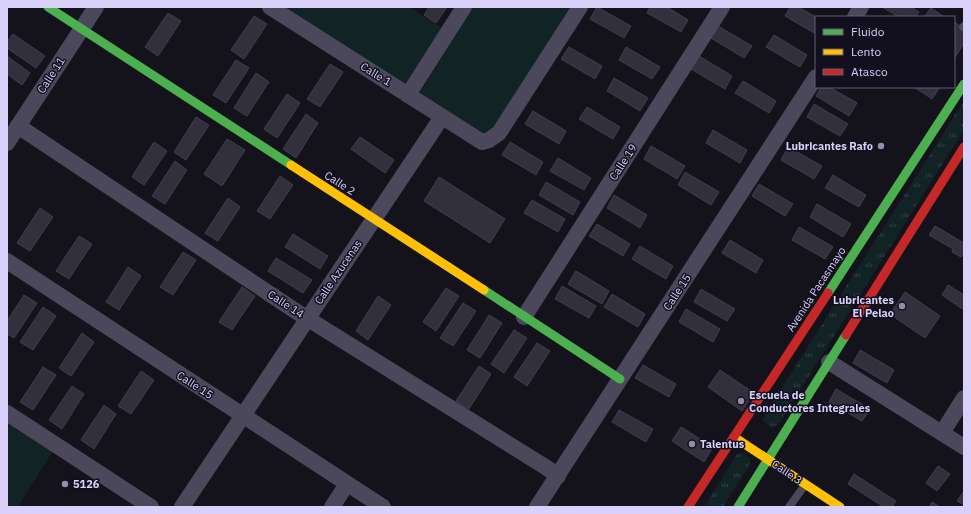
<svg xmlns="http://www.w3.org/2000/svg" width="971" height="514" viewBox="0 0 971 514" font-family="'IBM Plex Sans',sans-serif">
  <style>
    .grass { fill: url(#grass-tufts) }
    .park { fill: #122325 }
    .building { fill: #33303d; stroke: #423d4d }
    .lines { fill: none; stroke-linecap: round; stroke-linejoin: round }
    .lane { stroke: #4a485a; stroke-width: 8 }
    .street { stroke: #4a485a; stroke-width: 16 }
    .fast { stroke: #4caf50; stroke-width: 9 }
    .slow { stroke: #ffc107; stroke-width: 9 }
    .jam { stroke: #c62828; stroke-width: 9 }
    .poi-dot { fill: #948eac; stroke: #120f1e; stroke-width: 1.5 }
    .labels { text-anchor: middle; stroke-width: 3; stroke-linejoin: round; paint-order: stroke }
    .street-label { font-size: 11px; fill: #d9d1fa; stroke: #120f1e }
    .poi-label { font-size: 11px; font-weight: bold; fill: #d9d1fa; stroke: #120f1e; text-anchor: start }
  </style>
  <defs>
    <pattern id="grass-tufts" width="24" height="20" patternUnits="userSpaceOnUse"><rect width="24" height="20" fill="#122325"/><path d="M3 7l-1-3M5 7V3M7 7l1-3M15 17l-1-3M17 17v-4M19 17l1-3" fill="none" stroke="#344246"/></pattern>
  </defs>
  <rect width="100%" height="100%" fill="#14121a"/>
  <g class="grass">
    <polygon points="964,101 964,130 778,425 772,427 763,421 765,414"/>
    <polygon points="744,453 751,459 748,468 723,507 704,507 737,454"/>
  </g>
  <g class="park">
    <polygon points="284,7 410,7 442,28 407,87"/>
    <polygon points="473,7 574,7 496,130 481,136 417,98"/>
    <polygon points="7,420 53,451 18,507 7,507"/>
  </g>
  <g class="building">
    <polygon points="429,7 447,7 436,23 424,15"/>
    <polygon points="597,7 631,26 624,38 590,19"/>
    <polygon points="650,7 667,7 688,20 681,32 647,13"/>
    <polygon points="790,7 798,7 816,17 816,34 785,16"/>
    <polygon points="882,7 911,7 919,12 916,17 899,17"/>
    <polygon points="931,8 943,16 943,17 924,17"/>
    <polygon points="168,13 181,21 158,56 145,47"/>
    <polygon points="254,16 267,24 244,59 231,50"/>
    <polygon points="954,22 964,28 964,43 954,59"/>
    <polygon points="718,26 752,46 744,58 711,38"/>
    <polygon points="13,34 45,56 36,68 7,48 7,42"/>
    <polygon points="774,35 807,55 800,67 766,47"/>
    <polygon points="569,47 602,66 595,79 561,59"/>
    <polygon points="626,47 660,67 652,79 619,60"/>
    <polygon points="7,56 30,73 22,85 7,74"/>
    <polygon points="699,56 732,76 725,89 691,69"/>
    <polygon points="236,60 249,68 226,103 213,95"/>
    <polygon points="330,64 343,72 320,107 307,99"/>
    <polygon points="256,73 269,82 247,116 234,108"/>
    <polygon points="614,78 648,98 640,111 607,91"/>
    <polygon points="743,81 776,101 769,113 735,93"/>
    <polygon points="821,87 829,87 857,103 849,116 816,96"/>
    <polygon points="914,87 940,87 932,99"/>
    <polygon points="287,94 300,103 277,138 264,129"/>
    <polygon points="814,104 848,124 840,136 807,117"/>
    <polygon points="587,107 620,127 613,139 579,119"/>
    <polygon points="533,111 566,131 559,144 525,124"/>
    <polygon points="306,114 318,123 296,158 283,149"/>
    <polygon points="196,117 209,125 186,160 174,152"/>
    <polygon points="713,130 747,150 740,163 706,143"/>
    <polygon points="360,137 394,160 385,173 351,149"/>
    <polygon points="227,139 245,150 222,186 204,174"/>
    <polygon points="154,142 167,151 144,185 132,177"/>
    <polygon points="510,142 543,162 536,175 502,155"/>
    <polygon points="651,146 685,166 677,179 644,159"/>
    <polygon points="788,147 822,166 814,179 781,160"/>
    <polygon points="558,158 591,178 584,190 550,171"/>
    <polygon points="175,161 187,170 165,204 152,196"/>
    <polygon points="685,172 719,192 711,205 678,185"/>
    <polygon points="833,175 866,195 859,207 825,188"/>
    <polygon points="280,176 293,185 270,219 257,211"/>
    <polygon points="439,177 505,219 490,243 424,201"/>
    <polygon points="546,182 580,202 573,215 539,195"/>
    <polygon points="759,184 793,204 785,216 752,196"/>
    <polygon points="614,195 647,215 640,228 607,208"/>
    <polygon points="228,198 240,207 218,241 205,233"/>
    <polygon points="532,200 565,219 558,232 524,213"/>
    <polygon points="817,204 851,224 843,237 810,217"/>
    <polygon points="40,208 53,217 30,251 17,243"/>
    <polygon points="597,224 630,244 623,256 589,236"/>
    <polygon points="935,226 964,243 964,252 961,257 952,252 953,249 929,235"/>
    <polygon points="799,227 833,247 825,259 792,240"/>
    <polygon points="293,234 328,256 320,269 285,247"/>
    <polygon points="79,236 92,244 69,279 56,271"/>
    <polygon points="730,240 763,260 756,273 722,253"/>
    <polygon points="640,246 673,266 666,279 632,259"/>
    <polygon points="183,252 196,260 173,295 160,287"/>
    <polygon points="276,258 312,280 303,293 268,271"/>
    <polygon points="128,267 141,276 119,310 106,302"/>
    <polygon points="576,271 609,291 602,304 568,284"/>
    <polygon points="948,285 964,295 964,310 942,295"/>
    <polygon points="562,286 596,306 589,318 555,299"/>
    <polygon points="242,287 255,296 232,330 219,322"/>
    <polygon points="446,288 459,296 436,331 423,322"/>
    <polygon points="701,289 735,309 727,321 694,302"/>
    <polygon points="905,292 940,316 925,338 890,314"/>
    <polygon points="612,294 645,314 638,327 604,307"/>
    <polygon points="24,295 37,303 14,338 7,334 7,321"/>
    <polygon points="378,296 391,305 368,340 356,331"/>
    <polygon points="463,303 476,311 453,346 440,338"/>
    <polygon points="43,307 56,316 33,350 20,342"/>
    <polygon points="686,309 720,329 713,342 679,322"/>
    <polygon points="489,315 502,323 480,358 467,350"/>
    <polygon points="514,330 527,338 504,373 491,364"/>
    <polygon points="82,333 94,342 71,376 59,368"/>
    <polygon points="537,343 550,351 527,386 514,377"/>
    <polygon points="860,350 894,370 887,383 853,363"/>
    <polygon points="643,365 676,384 669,397 635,378"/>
    <polygon points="479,366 491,374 469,409 456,401"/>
    <polygon points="43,367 56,375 33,410 20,402"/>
    <polygon points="720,370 754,393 742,411 708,387"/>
    <polygon points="141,371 154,380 131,414 118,406"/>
    <polygon points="72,386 84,394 62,429 49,420"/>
    <polygon points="836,389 870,409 862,421 829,402"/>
    <polygon points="104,405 116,414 94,449 81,440"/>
    <polygon points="619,410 653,429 646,442 612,422"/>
    <polygon points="681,427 713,447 704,462 672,441"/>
    <polygon points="938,466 950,474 937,491 926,483"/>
    <polygon points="854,474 896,501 892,507 884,507 848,484"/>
    <polygon points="964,491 964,505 957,501"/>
    <polygon points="932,502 940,507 929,507"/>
  </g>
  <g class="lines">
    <g class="lane">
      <polyline points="963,27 964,26"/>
      <polyline points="789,507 805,485"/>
    </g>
    <g class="street">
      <polyline points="270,7 482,142 489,140 499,133 580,7"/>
      <polyline points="855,17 861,7"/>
      <polyline points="408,95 464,7"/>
      <polyline points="18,126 297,312 547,468 558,476"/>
      <polyline points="7,143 96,7"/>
      <polyline points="7,261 383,507"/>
      <polyline points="524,317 722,7"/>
      <polyline points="829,362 964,447"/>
      <polyline points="7,413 151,507"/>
      <polyline points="942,433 964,398"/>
      <polyline points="182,507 442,117"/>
      <polyline points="332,507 347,484"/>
      <polyline points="537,507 816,77"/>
    </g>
    <g class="fast">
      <polyline points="48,7 291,165"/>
      <polyline points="484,290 620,379"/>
      <polyline points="828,293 964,84"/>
      <polyline points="738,507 846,335"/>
    </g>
    <g class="slow">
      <polyline points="291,165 484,290"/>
      <polyline points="734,437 840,507"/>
    </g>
    <g class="jam">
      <polyline points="846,335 964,147"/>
      <polyline points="688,507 828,293"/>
    </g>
  </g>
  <g class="poi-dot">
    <circle cx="881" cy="146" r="4"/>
    <circle cx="902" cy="306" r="4"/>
    <circle cx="741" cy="401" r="4"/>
    <circle cx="692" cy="444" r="4"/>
    <circle cx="65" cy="484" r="4"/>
  </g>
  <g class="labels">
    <g class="street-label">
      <text transform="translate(376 74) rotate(32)" y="4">Calle 1</text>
      <text transform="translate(51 75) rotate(-57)" y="4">Calle 11</text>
      <text transform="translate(623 162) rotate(-57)" y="4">Calle 19</text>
      <text transform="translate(340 183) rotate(33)" y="4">Calle 2</text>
      <text transform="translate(338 272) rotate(-56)" y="4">Calle Azucenas</text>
      <text transform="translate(816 289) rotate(-57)" y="4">Avenida Pacasmayo</text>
      <text transform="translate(677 292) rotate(-57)" y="4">Calle 15</text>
      <text transform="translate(286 304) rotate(33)" y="4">Calle 14</text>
      <text transform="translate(195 385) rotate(33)" y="4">Calle 15</text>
      <text transform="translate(787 472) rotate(34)" y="4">Calle 3</text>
    </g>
    <g class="poi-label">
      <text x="873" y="150" text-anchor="end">Lubricantes Rafo</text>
      <text x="894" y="304" text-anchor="end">Lubricantes<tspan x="894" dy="13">El Pelao</tspan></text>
      <text x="749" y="399">Escuela de<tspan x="749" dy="13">Conductores Integrales</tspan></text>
      <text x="700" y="448">Talentus</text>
      <text x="73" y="488">5126</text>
    </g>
  </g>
  <rect width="971" height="514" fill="none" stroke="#d9d1fa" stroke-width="16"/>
  <rect x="815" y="16" width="140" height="72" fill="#120f1e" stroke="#625d76"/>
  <rect x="823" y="29" width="20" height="6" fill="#4caf50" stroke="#625d76"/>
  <text x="851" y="36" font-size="12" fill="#d9d1fa">Fluido</text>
  <rect x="823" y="49" width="20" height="6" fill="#ffc107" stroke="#625d76"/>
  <text x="851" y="56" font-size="12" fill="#d9d1fa">Lento</text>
  <rect x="823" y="69" width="20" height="6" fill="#c62828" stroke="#625d76"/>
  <text x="851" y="76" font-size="12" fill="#d9d1fa">Atasco</text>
</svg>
